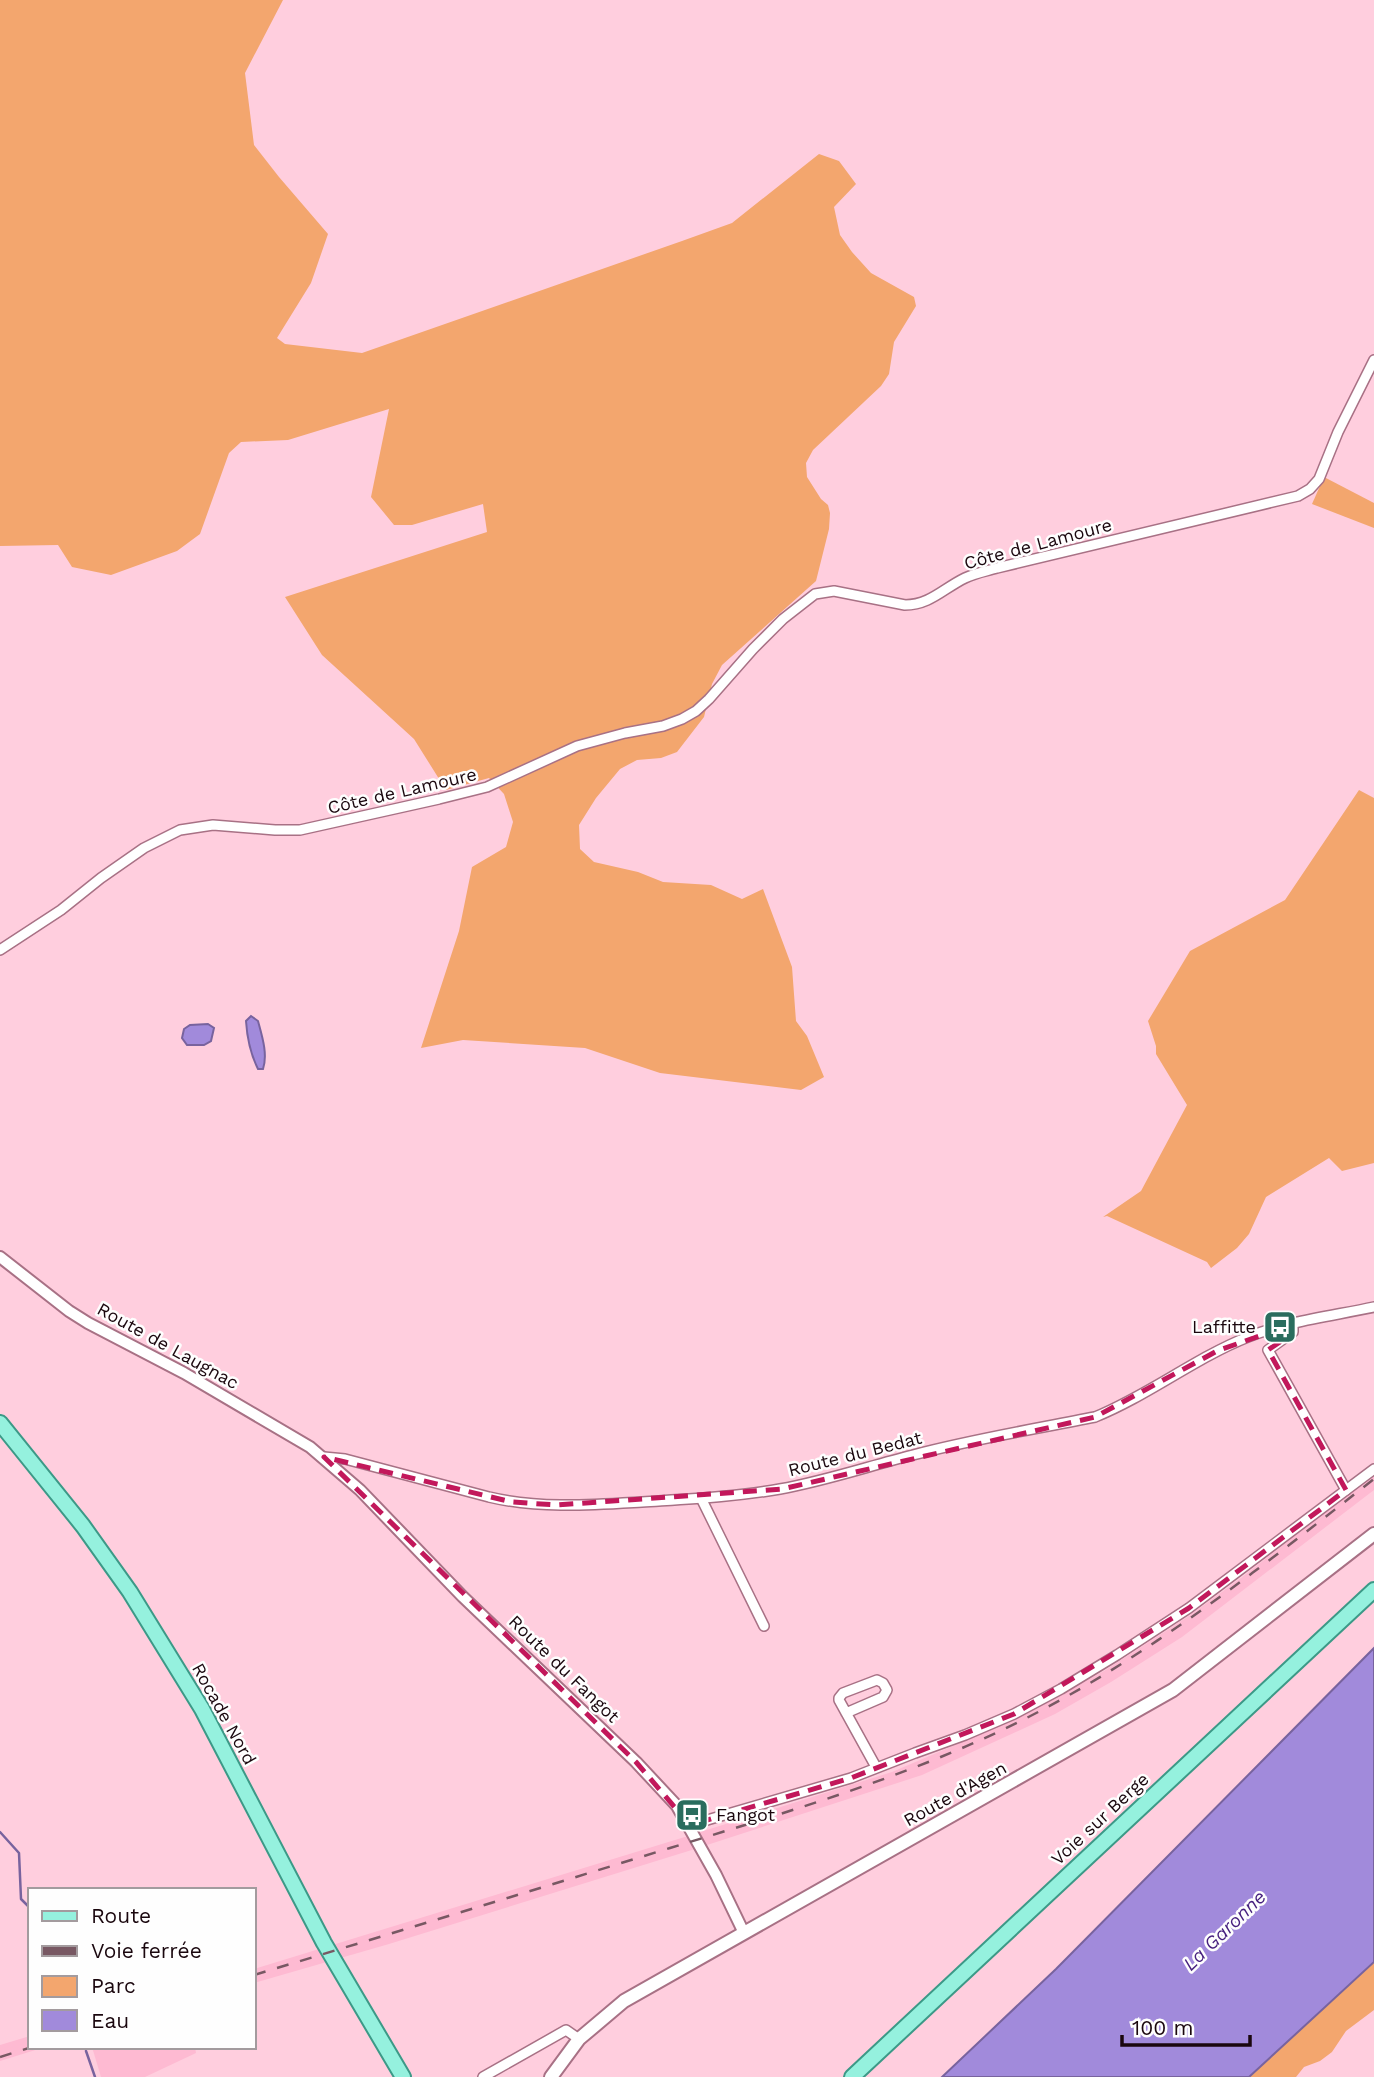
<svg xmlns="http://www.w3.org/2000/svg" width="1374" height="2077" viewBox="0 0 1374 2077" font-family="'Work Sans',sans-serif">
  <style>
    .built { fill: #febad2 }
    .green { fill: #f3a66e }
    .water { fill: #a18adb; stroke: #78639e; stroke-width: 2 }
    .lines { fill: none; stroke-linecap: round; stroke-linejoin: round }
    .stream { stroke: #78639e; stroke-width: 2.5 }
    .minor-casing { stroke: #a87185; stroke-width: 12 }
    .tertiary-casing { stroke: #a87185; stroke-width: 14 }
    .secondary-casing { stroke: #a87185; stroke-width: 16 }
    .primary-casing { stroke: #3c9987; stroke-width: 18 }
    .minor { stroke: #fff; stroke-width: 9 }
    .tertiary { stroke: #fff; stroke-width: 10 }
    .secondary { stroke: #fff; stroke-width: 12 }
    .primary { stroke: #95f1de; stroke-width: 14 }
    .rail { stroke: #785863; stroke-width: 2.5; stroke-dasharray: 12 12; stroke-linecap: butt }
    .marked { fill: none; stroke: #c2185b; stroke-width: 5; stroke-dasharray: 14 9; stroke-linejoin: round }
    .labels { text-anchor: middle; stroke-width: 5; stroke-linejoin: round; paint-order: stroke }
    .street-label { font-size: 18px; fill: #1a070e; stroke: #fefefe }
    .poi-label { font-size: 18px; fill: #1a070e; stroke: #fefefe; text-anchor: end }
    .water-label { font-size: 19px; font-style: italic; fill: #451f7e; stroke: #fefefe }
  </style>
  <rect width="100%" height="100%" fill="#ffcede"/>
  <g class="built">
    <polygon points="1374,1474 1374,1490 1182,1637 1111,1682 1055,1714 922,1775 704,1846 697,1833 892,1772 1016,1719 1104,1671 1189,1616 1241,1578"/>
    <polygon points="688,1836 695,1849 389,1944 254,1983 254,1969"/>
    <polygon points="30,2036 30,2047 45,2047 0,2061 0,2045"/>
    <polygon points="92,2047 195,2047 196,2053 145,2077 101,2077"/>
  </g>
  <g class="green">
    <polygon points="0,0 283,0 245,73 254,145 279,177 328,234 311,283 277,338 285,344 362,353 682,241 732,223 819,154 839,161 856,184 834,207 840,235 852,252 871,273 914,297 916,306 894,342 889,374 881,386 813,450 806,463 807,477 821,499 828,505 830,513 829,529 816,581 722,665 712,684 704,717 677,752 661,758 637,760 620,769 596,798 579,825 580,849 594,862 638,872 663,882 711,885 742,899 763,889 792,967 796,1021 807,1036 824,1077 801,1090 660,1073 585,1048 463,1040 421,1048 459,931 472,867 506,847 513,822 504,794 489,778 446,790 414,739 322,655 285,597 487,532 483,504 412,525 394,525 371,497 389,409 288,440 241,442 229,453 200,534 177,551 111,575 72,567 58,545 0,546"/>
    <polygon points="1324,477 1374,503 1374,528 1312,504"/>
    <polygon points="1359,790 1374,798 1374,1163 1342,1171 1329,1158 1266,1197 1249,1234 1237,1248 1211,1268 1207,1262 1107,1216 1103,1217 1141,1191 1187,1105 1156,1054 1156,1046 1148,1021 1190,951 1285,900"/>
    <polygon points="1374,1962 1374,2010 1346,2031 1332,2052 1320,2061 1304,2067 1296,2077 1249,2077"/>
  </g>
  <g class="water">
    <path d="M 251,1016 L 258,1021 C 262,1036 268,1054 263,1069 L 258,1069 C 251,1055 247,1037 246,1021 Z"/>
    <polygon points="208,1024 214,1028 211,1041 204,1045 187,1045 182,1038 184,1029 190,1025"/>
    <polygon points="1374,1648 1374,1962 1249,2077 942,2077 1056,1969"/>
  </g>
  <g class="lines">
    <g class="stream">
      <polyline points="0,1832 19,1853 21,1899 30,1908"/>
      <polyline points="86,2051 95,2077"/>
    </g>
    <defs>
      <g id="minor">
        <path d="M 0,950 L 61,910 L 101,878 L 144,848 L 180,830 L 213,825 L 275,830 L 300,830 L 439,799 L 487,787 L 577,746 L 625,733 L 663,726 L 682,719 L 696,711 L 709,699 L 753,649 L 783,619 L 815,594 L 834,591 L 905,605 C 930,605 944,588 965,578 C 975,573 987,571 997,568 L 1298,496 L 1310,489 L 1319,479 L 1338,432 L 1374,360"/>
        <polyline points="1293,1324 1293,1332 1268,1350 1346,1490"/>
        <path d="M 324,1457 L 345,1459 L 489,1497 C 539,1509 591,1505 642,1502 C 688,1499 734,1497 780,1489 C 825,1481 869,1466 913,1455 C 973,1439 1035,1429 1095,1417 C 1149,1395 1195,1358 1248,1337 C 1288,1321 1332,1316 1374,1307"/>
        <polyline points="701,1498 764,1626"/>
        <polyline points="846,1713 883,1697 887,1690 883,1683 877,1680 843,1693 839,1698 839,1700 876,1767"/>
        <polyline points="690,1825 851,1778 915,1753 965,1735 1014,1714 1061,1689 1117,1655 1189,1608 1374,1469"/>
        <polyline points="483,2077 566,2030 579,2039"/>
      </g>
      <polyline id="tertiary" points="0,1257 69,1311 88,1323 184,1373 310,1447 360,1490 463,1597 636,1762 677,1806 716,1875 744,1933"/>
      <polyline id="secondary" points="551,2077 579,2039 624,2001 1173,1690 1374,1534"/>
      <g id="primary">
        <polyline points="0,1423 83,1526 130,1592 202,1709 324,1943 403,2077"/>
        <polyline points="852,2077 1374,1590"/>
      </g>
    </defs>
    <use href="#minor" class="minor-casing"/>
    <use href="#tertiary" class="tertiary-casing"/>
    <use href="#secondary" class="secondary-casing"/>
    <use href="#primary" class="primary-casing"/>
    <use href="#minor" class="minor"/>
    <use href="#tertiary" class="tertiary"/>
    <use href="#secondary" class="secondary"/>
    <use href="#primary" class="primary"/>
    <g class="rail">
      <path d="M 254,1975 C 393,1933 531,1891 670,1848 C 781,1814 893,1781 998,1732 C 1136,1667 1255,1572 1374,1479"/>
      <polyline points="0,2057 32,2047"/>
    </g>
  </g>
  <path class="marked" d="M 1293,1324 L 1289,1336 L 1268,1350 L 1346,1490 L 1189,1608 L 1014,1714 L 851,1778 L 690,1825 L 636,1762 L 324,1457 L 512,1502 L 556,1505 L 782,1489 L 1095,1417 L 1217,1351 Z"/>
  <defs>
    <symbol id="bus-square" viewBox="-11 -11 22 22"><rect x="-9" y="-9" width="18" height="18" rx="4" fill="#2a6d5e" stroke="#fefefe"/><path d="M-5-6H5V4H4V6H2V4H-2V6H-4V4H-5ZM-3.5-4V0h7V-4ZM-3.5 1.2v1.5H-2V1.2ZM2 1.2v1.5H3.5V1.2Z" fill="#fff"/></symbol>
  </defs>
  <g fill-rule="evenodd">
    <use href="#bus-square" x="1261" y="1308" width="38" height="38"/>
    <use href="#bus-square" x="673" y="1796" width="38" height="38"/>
  </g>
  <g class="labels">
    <g class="street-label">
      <text transform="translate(1038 544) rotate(-15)" y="6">Côte de Lamoure</text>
      <text transform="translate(402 791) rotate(-13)" y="6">Côte de Lamoure</text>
      <text transform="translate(168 1346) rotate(29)" y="6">Route de Laugnac</text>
      <text transform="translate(855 1454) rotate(-14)" y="6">Route du Bedat</text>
      <text transform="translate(564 1669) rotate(44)" y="6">Route du Fangot</text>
      <text transform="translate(224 1714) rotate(61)" y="6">Rocade Nord</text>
      <text transform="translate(955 1794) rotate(-29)" y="6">Route d'Agen</text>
      <text transform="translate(1100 1819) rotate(-43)" y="6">Voie sur Berge</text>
    </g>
    <g class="poi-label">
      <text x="1256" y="1333">Laffitte</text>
      <text x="716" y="1821" text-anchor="start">Fangot</text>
    </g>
    <g class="water-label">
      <text transform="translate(1224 1930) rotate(-44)" y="7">La Garonne</text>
    </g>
  </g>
  <rect x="28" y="1888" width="228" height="161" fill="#fefefe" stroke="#a39b9e" stroke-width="2"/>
  <rect x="42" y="1911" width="35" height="10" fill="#95f1de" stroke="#a39b9e" stroke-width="2"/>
  <text x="91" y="1923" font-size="21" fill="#1a070e">Route</text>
  <rect x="42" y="1946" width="35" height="10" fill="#785863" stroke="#a39b9e" stroke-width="2"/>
  <text x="91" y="1958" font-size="21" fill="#1a070e">Voie ferrée</text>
  <rect x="42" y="1976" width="35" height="21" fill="#f3a66e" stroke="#a39b9e" stroke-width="2"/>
  <text x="91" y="1993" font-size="21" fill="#1a070e">Parc</text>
  <rect x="42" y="2010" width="35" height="21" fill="#a18adb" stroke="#a39b9e" stroke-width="2"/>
  <text x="91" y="2028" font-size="21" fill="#1a070e">Eau</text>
  <path d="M1122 2035v10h128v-10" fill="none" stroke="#1a070e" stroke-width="3.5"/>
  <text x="1132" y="2035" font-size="21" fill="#1a070e" stroke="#fefefe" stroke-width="5" paint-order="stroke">100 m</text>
</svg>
